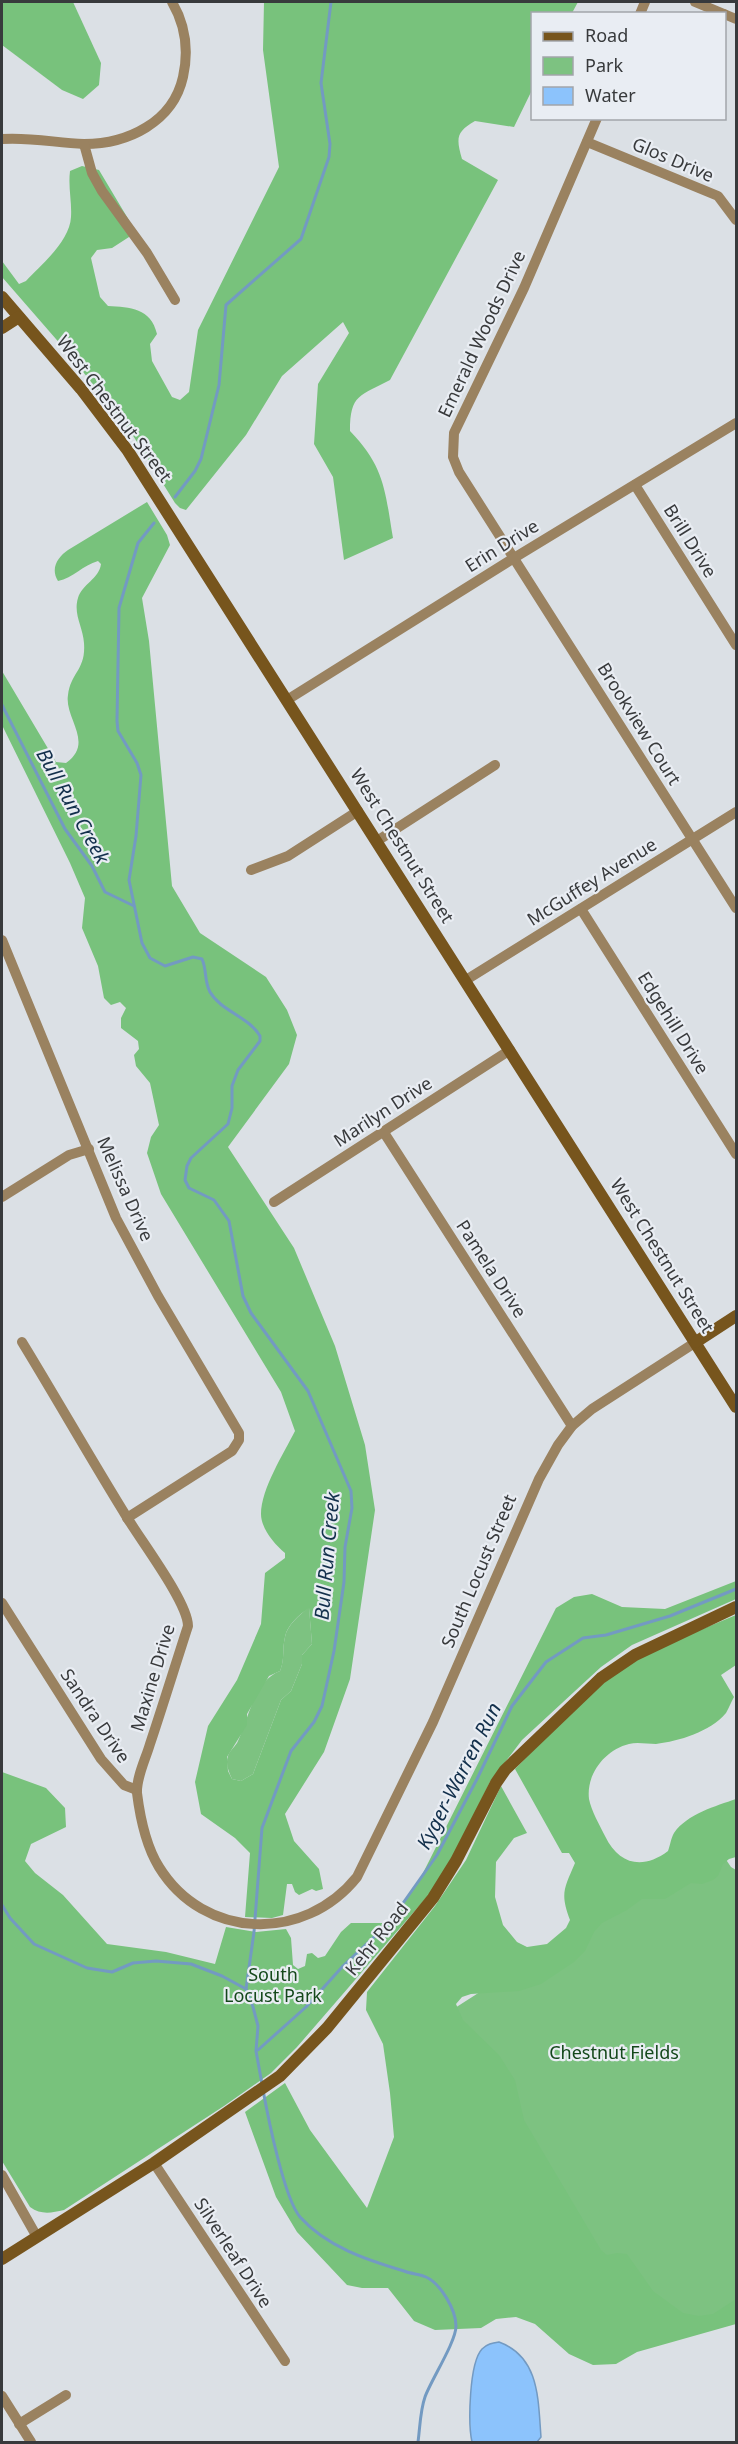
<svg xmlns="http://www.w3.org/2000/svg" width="738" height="2444" viewBox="0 0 738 2444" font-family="'Noto Sans',sans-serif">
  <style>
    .green { fill: #7dc281 }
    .forest { fill: #78c27c; fill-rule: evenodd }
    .water { fill: #8cc3fc; stroke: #739ac2; stroke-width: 1.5 }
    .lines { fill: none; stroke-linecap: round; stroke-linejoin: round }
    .stream { stroke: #739ac2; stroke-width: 3 }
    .street { stroke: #9a8260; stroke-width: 10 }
    .secondary { stroke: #77551d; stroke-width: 12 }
    .labels { text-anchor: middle; stroke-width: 4.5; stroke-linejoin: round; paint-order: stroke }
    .street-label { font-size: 18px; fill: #383a3c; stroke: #e9edf3 }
    .park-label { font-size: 18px; fill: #14481b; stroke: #e9edf3 }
    .water-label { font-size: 20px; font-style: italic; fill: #13304c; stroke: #e9edf3 }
  </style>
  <rect width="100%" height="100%" fill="#dbe0e5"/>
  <g class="green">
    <path d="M 309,1607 L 312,1644 L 302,1655 L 302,1664 L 291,1691 L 281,1700 L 253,1774 L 241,1781 L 232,1779 C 229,1772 225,1764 228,1756 C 229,1751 236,1746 238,1741 C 249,1718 254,1681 280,1671 C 285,1659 282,1649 285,1637 C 287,1625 300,1615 309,1607 Z"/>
    <polygon points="714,1842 731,1867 736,1870 736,2317 635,2317 444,2015"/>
  </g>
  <g class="forest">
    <polygon points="2,2 73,2 101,63 99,85 83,99 62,90 2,45"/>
    <path d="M 264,2 L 578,2 L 572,13 L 532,14 L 532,90 L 514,127 L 475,121 C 456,132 456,138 462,159 L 498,180 L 390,380 C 360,396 350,394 350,431 C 385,467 385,491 393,538 L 344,560 L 333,477 L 314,444 L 318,384 L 349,333 L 343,322 L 282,376 L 246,435 L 186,510 L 180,508 L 175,503 L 132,434 L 69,354 L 2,277 L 2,261 L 19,284 L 26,281 C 41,265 70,241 71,217 C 72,202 68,187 70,171 L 82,166 L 99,170 L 130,222 L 129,237 L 112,248 L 97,250 L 91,258 L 100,297 L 108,306 C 130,307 151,308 157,334 L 150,344 L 152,361 L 172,397 L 180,400 L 189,392 L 198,330 L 279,167 L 263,50 Z"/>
    <path d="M 147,502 L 167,535 L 170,545 L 142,598 L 149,641 L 172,886 L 200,933 L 266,977 L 287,1010 L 297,1035 L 289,1064 L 228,1147 L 294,1248 L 335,1346 L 365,1445 L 375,1510 L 350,1679 L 324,1752 L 285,1814 L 294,1841 L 319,1869 L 323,1889 L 316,1891 L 312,1889 L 299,1895 L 295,1892 L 292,1884 L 287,1884 L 283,1915 L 272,1918 L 245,1917 L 250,1853 L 235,1838 L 201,1814 L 195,1782 L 208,1726 L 237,1680 L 261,1624 L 265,1573 L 285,1558 L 285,1553 C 274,1544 261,1528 261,1514 C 261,1489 284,1453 295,1431 L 281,1392 L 161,1194 L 147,1153 L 151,1137 L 159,1125 L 150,1083 L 136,1066 L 134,1055 L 139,1049 L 138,1041 L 121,1028 L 121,1018 L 126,1008 L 120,1002 L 111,1005 L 104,998 L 98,966 L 82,928 L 85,898 L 70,863 L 2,725 L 2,671 L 56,762 L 66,763 C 95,743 64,718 68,695 C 71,672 86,670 84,643 C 83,627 73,614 78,598 C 82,584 99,579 101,564 L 98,561 C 83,565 73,578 58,581 C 50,568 58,557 68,550 ZM 309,1608 L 312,1644 L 302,1655 L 302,1664 L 291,1691 L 281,1700 L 253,1774 L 241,1781 L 232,1779 L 228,1771 L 227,1757 L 247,1725 L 247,1714 L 269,1676 L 280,1671 C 285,1660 282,1649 285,1637 C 287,1625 299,1615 309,1608 Z"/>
    <path d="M 736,1581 L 736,1599 L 632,1645 L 601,1667 L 522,1740 L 490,1782 L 455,1854 L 432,1891 L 297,2047 L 271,2073 L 224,2106 L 64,2210 C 51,2213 41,2215 30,2207 L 2,2161 L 2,1772 L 46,1788 L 65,1808 L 66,1827 L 31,1844 L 25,1861 L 35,1873 L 63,1895 L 107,1944 L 166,1952 L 215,1964 L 226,1927 L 256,1932 L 286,1929 L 291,1938 L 293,1965 L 298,1969 L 305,1966 L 307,1954 L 312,1953 L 318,1958 L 325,1956 L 341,1932 L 351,1923 L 389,1923 L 417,1885 L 556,1608 L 574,1597 L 592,1594 L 622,1607 L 665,1609 Z"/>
    <path d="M 736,1615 L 736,1665 L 721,1675 L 734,1697 C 731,1702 729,1708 726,1713 C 710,1732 679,1741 656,1744 C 647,1744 637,1742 629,1744 C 605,1750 586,1774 589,1799 C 591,1810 600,1826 605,1836 C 619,1865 643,1870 668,1851 C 670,1846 671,1838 674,1833 C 687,1814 716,1806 736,1799 L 736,1857 L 729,1859 L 723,1864 L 718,1876 L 713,1880 L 702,1884 L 691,1883 L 665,1899 L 642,1899 L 627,1910 L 602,1923 L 594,1932 L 585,1951 L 574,1962 L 541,1984 L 519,1991 L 471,1994 L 462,1997 L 456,2004 L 463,2020 L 499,2055 L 515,2080 L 524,2120 L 601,2250 L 607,2255 L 617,2253 L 627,2254 L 653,2291 L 683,2313 L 699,2316 L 713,2314 L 736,2299 L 736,2324 L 637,2352 L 616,2364 L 593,2365 L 569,2354 L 535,2324 L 516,2317 L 496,2319 L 481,2328 L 435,2330 L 414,2321 L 388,2288 L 362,2288 L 347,2285 L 297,2232 L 276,2197 L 245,2112 L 285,2083 L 310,2130 L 367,2208 L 394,2137 L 390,2093 L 383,2044 L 366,2010 L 367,1992 L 435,1906 L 466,1860 L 501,1786 L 527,1833 L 514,1838 L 496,1862 L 495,1897 L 503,1925 L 517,1942 L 527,1947 L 547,1944 L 566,1928 L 570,1920 C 560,1893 564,1889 575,1863 L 569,1853 L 562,1853 L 515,1769 C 549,1735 583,1695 624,1668 C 658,1646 698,1631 736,1615 Z"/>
  </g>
  <path class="water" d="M 499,2342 C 540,2357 538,2400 541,2437 L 537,2442 L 472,2442 C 468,2424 469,2363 482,2349 C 487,2344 492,2343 499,2342 Z"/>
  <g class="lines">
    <g class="stream">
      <polyline points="175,497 195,471 201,459 219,385 226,305 301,239 329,157 330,144 321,83 331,2"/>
      <path d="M 154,523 L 138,543 L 119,608 L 117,721 L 118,731 L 137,763 L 141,775 L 136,836 L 129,880 L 142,943 L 150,958 L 165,966 L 193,957 L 202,959 C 207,970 204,981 210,992 C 221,1011 249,1017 260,1036 L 260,1041 L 238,1070 L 232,1086 L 232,1108 L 228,1124 L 191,1158 L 187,1166 L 185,1180 L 189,1188 L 214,1200 L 229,1221 L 243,1296 L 251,1313 L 308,1391 L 351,1491 L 352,1508 L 345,1547 L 344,1582 L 334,1651 L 322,1706 L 314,1722 L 291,1751 L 262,1828 L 254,1932 L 246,1989"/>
      <polyline points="2,705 65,829 92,866 105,892 134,906"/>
      <polyline points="2,1905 10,1918 34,1944 87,1968 112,1972 133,1963 156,1961 191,1964 222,1976 246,1989 253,2007 258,2026 256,2051 262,2084"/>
      <polyline points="258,2050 306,2007 343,1966 389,1923 437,1855 477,1779 512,1706 546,1662 583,1638 606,1635 670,1616 736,1589"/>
      <path d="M 263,2090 C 268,2117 284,2198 300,2217 C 327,2247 367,2260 404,2271 C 411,2274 420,2274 426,2277 C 441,2284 456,2310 456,2326 C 456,2342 431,2380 425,2397 C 420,2411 420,2428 418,2442"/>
    </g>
    <g class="street">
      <polyline points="695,2 724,14"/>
      <polyline points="640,14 645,2"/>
      <polyline points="724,14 736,19"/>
      <polyline points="597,118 524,288 454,433 453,457 459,472 736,908"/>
      <path d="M 2,139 C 32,137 56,143 84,144 C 128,144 173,122 183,77 C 189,50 186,26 172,2"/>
      <polyline points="587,142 718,196 736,220"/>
      <polyline points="84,144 92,173 102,191 147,253 175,300"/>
      <polyline points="635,485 736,645"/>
      <polyline points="287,700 514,558 736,423"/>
      <polyline points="377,841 495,765"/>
      <polyline points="251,870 288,856 358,811"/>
      <polyline points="581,909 736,1154"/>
      <polyline points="2,940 116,1218 158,1296 239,1433 239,1440 232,1451 127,1518"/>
      <polyline points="466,980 736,812"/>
      <polyline points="383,1131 572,1426"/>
      <polyline points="2,1197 69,1155 89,1149"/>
      <polyline points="274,1202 510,1050"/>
      <path d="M 22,1342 C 58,1401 92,1461 128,1519 C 142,1542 188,1603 188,1626 C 175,1666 163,1705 150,1744 C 146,1758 136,1778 137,1793 C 140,1817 146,1846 159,1867 C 204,1940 304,1943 357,1877 L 433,1722 L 539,1479 L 558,1445 L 572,1426 L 592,1409 L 696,1342"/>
      <polyline points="2,1603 101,1759 124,1785 137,1790"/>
      <polyline points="154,2163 285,2361"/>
      <polyline points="2,2175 37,2237"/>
      <polyline points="2,2396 31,2442"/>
      <polyline points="19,2424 66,2395"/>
    </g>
    <g class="secondary">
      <polyline points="2,297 81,389 128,451 736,1407"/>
      <polyline points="2,328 19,317"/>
      <polyline points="696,1342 736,1316"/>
      <polyline points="2,2259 154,2163 280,2076 327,2028 433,1898 456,1861 496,1783 505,1770 601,1678 635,1655 736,1607"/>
    </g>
  </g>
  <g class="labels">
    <g class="street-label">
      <text transform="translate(673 160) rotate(23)" y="6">Glos Drive</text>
      <text transform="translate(482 334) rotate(-65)" y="6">Emerald Woods Drive</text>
      <text transform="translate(114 409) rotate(53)" y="6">West Chestnut Street</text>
      <text transform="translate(690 541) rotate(58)" y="6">Brill Drive</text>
      <text transform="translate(502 546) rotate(-32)" y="6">Erin Drive</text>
      <text transform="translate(639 724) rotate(58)" y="6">Brookview Court</text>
      <text transform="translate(402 846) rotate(58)" y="6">West Chestnut Street</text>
      <text transform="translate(592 882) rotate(-32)" y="6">McGuffey Avenue</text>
      <text transform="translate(673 1023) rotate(58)" y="6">Edgehill Drive</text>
      <text transform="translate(383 1112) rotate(-33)" y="6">Marilyn Drive</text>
      <text transform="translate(125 1189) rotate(66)" y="6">Melissa Drive</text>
      <text transform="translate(662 1256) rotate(58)" y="6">West Chestnut Street</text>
      <text transform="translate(491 1269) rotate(57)" y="6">Pamela Drive</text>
      <text transform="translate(479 1571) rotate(-67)" y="6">South Locust Street</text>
      <text transform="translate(153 1678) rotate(-73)" y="6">Maxine Drive</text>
      <text transform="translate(95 1716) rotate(56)" y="6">Sandra Drive</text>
      <text transform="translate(377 1939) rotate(-51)" y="6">Kehr Road</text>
      <text transform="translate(233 2253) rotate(57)" y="6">Silverleaf Drive</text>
    </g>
    <g class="park-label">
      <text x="273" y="1981">South<tspan x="273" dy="21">Locust Park</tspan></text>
      <text x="614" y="2059">Chestnut Fields</text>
    </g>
    <g class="water-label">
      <text transform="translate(73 806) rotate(61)" y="7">Bull Run Creek</text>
      <text transform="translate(327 1556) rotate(-85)" y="7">Bull Run Creek</text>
      <text transform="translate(459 1776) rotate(-63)" y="7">Kyger-Warren Run</text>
    </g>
  </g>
  <rect width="738" height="2444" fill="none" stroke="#383a3c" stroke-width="6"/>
  <rect x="531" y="12" width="195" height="108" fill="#e9edf3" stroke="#a2a5aa" stroke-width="1.5"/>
  <rect x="543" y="32" width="30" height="9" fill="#77551d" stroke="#a2a5aa" stroke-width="1.5"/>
  <text x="585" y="42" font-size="18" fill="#383a3c">Road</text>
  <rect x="543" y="57" width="30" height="18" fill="#7dc281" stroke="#a2a5aa" stroke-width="1.5"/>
  <text x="585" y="72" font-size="18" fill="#383a3c">Park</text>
  <rect x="543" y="87" width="30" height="18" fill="#8cc3fc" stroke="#a2a5aa" stroke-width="1.5"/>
  <text x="585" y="102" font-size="18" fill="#383a3c">Water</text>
</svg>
